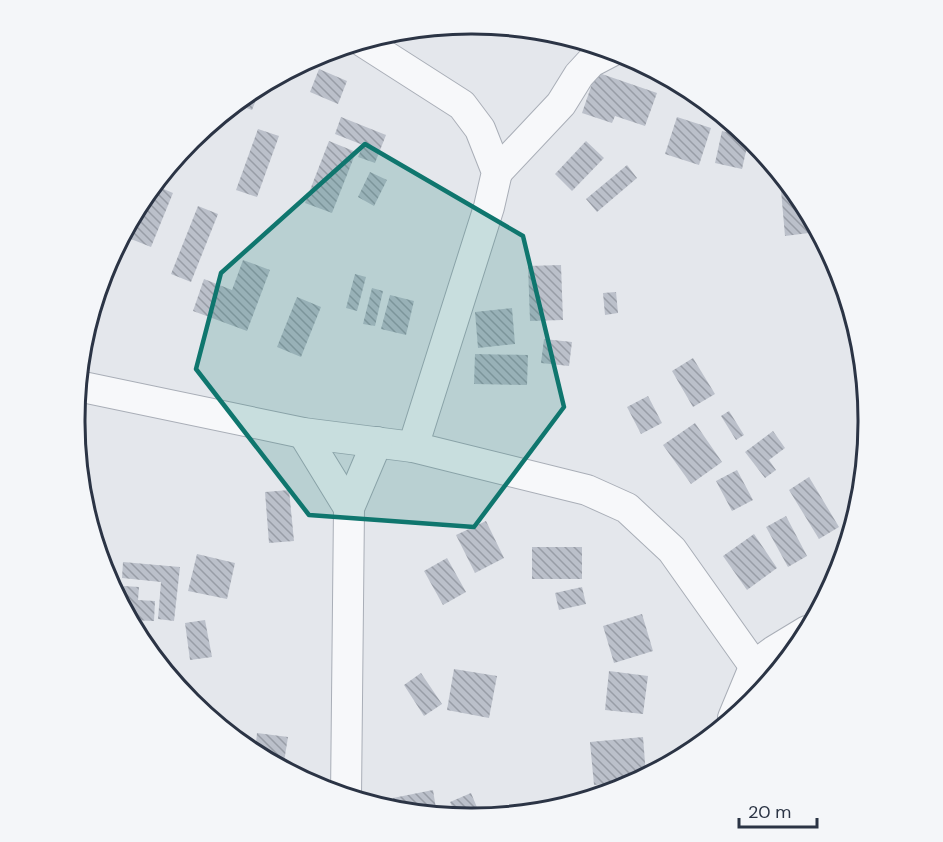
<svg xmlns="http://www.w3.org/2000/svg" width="943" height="842" viewBox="0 0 943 842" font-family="'DM Sans',sans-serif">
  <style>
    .building { fill: url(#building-back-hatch) }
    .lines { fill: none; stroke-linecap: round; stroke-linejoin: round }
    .minor-casing { stroke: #a9aeb7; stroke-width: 32 }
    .minor { stroke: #f7f8fa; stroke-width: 30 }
    .marked { fill: #0f766e; fill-opacity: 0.2; stroke: #0f766e; stroke-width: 4.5; stroke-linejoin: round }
    .rim { fill: none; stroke: #2b3445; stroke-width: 3 }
  </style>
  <defs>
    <pattern id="building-back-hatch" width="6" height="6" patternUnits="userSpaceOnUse" patternTransform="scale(1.5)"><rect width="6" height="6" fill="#bbc0ca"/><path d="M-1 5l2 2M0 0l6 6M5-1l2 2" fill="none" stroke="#989da6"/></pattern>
  </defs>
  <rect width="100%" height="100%" fill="#e4e7ec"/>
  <g class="building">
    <polygon points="319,69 347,81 338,104 310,92"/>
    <polygon points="596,72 657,93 645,126 615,116 612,123 582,113"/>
    <polygon points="262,85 252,110 235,104 251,91"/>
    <polygon points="341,117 386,135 375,163 358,157 363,145 335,134"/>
    <polygon points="677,117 711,128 699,165 665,154"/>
    <polygon points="258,129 279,136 257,197 236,190"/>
    <polygon points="722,131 749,138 742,169 715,163"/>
    <polygon points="329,141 356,152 332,213 305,203"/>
    <polygon points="586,141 604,158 572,191 555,174"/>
    <polygon points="627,165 637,178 597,212 586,199"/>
    <polygon points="370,172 387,180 374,206 358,197"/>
    <polygon points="154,185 173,193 151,247 131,239"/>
    <polygon points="792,189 802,201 817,232 785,236 781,190"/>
    <polygon points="198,206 218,214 191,282 171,274"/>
    <polygon points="243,260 270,270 247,331 193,311 204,279 232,290"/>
    <polygon points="561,265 563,320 530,321 528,266"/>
    <polygon points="355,274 366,277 357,311 346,308"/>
    <polygon points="372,288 383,291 375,326 363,324"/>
    <polygon points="616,292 618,313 605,315 603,293"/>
    <polygon points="390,295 414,301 406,335 381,329"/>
    <polygon points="297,297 321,307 301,357 277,347"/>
    <polygon points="512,308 515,344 478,348 475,312"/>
    <polygon points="544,339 572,342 569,366 541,363"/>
    <polygon points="475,354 528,355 527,385 474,384"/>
    <polygon points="693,358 715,394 693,407 672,371"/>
    <polygon points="648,396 662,423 641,434 627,407"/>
    <polygon points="729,411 744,435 736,440 721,416"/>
    <polygon points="695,423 722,462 691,484 663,445"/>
    <polygon points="773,431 785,448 769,460 776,470 765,478 745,452"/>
    <polygon points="737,470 753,500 732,511 716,481"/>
    <polygon points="809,477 839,527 819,539 789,490"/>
    <polygon points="289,490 294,541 269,543 265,492"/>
    <polygon points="786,516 807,556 788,567 766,527"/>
    <polygon points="486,521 504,558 475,573 456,535"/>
    <polygon points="754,534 777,568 747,590 723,556"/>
    <rect x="532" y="547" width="50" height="32"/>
    <polygon points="197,554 235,563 227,599 188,591"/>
    <polygon points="447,558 466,592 443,605 424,571"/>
    <polygon points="123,562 180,567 174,621 158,619 161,582 122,578"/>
    <polygon points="124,586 139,587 138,600 155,601 154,621 130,620 123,606"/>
    <polygon points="582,587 586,604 559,610 555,593"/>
    <polygon points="642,614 653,651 614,663 603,626"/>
    <polygon points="205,620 212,657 190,660 185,623"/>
    <polygon points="454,669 497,676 489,718 447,710"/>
    <polygon points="609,671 648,676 643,714 605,710"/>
    <polygon points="421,673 442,704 424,716 404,685"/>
    <polygon points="257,733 288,737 283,768 255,753"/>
    <polygon points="643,737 646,775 636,781 594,785 590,742"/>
    <polygon points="433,790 437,815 395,810 393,798"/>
    <polygon points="471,793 481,817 457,817 450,802"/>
  </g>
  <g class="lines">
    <defs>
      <g id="minor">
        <polyline points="362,41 462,105 480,129 497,172 489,207 413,447"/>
        <polyline points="497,172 561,104 579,75 591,62 612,51"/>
        <polyline points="78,386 303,433 413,447 587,490 627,508 672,550 767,684"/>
        <polyline points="303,433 349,508 346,796"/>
        <polyline points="349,508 377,442"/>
        <polyline points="733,718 755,665 774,651 807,631"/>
      </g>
    </defs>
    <use href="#minor" class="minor-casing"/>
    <use href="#minor" class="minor"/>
  </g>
  <path class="marked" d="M 365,144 L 523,236 L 564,407 L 474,527 L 309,515 L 196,369 L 221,273 Z"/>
  <path d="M0 0H943V842H0ZM471 34H472A386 386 0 0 1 858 420V422A386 386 0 0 1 472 808H471A386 386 0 0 1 85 422V420A386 386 0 0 1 471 34Z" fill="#f4f6f9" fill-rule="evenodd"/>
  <path class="rim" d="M471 34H472A386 386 0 0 1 858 420V422A386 386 0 0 1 472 808H471A386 386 0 0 1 85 422V420A386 386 0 0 1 471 34Z"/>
  <path d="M739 818v9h78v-9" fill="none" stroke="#2b3445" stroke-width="3"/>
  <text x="748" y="818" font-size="18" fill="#2b3445" stroke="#f4f6f9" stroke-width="4.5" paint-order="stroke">20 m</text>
</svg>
